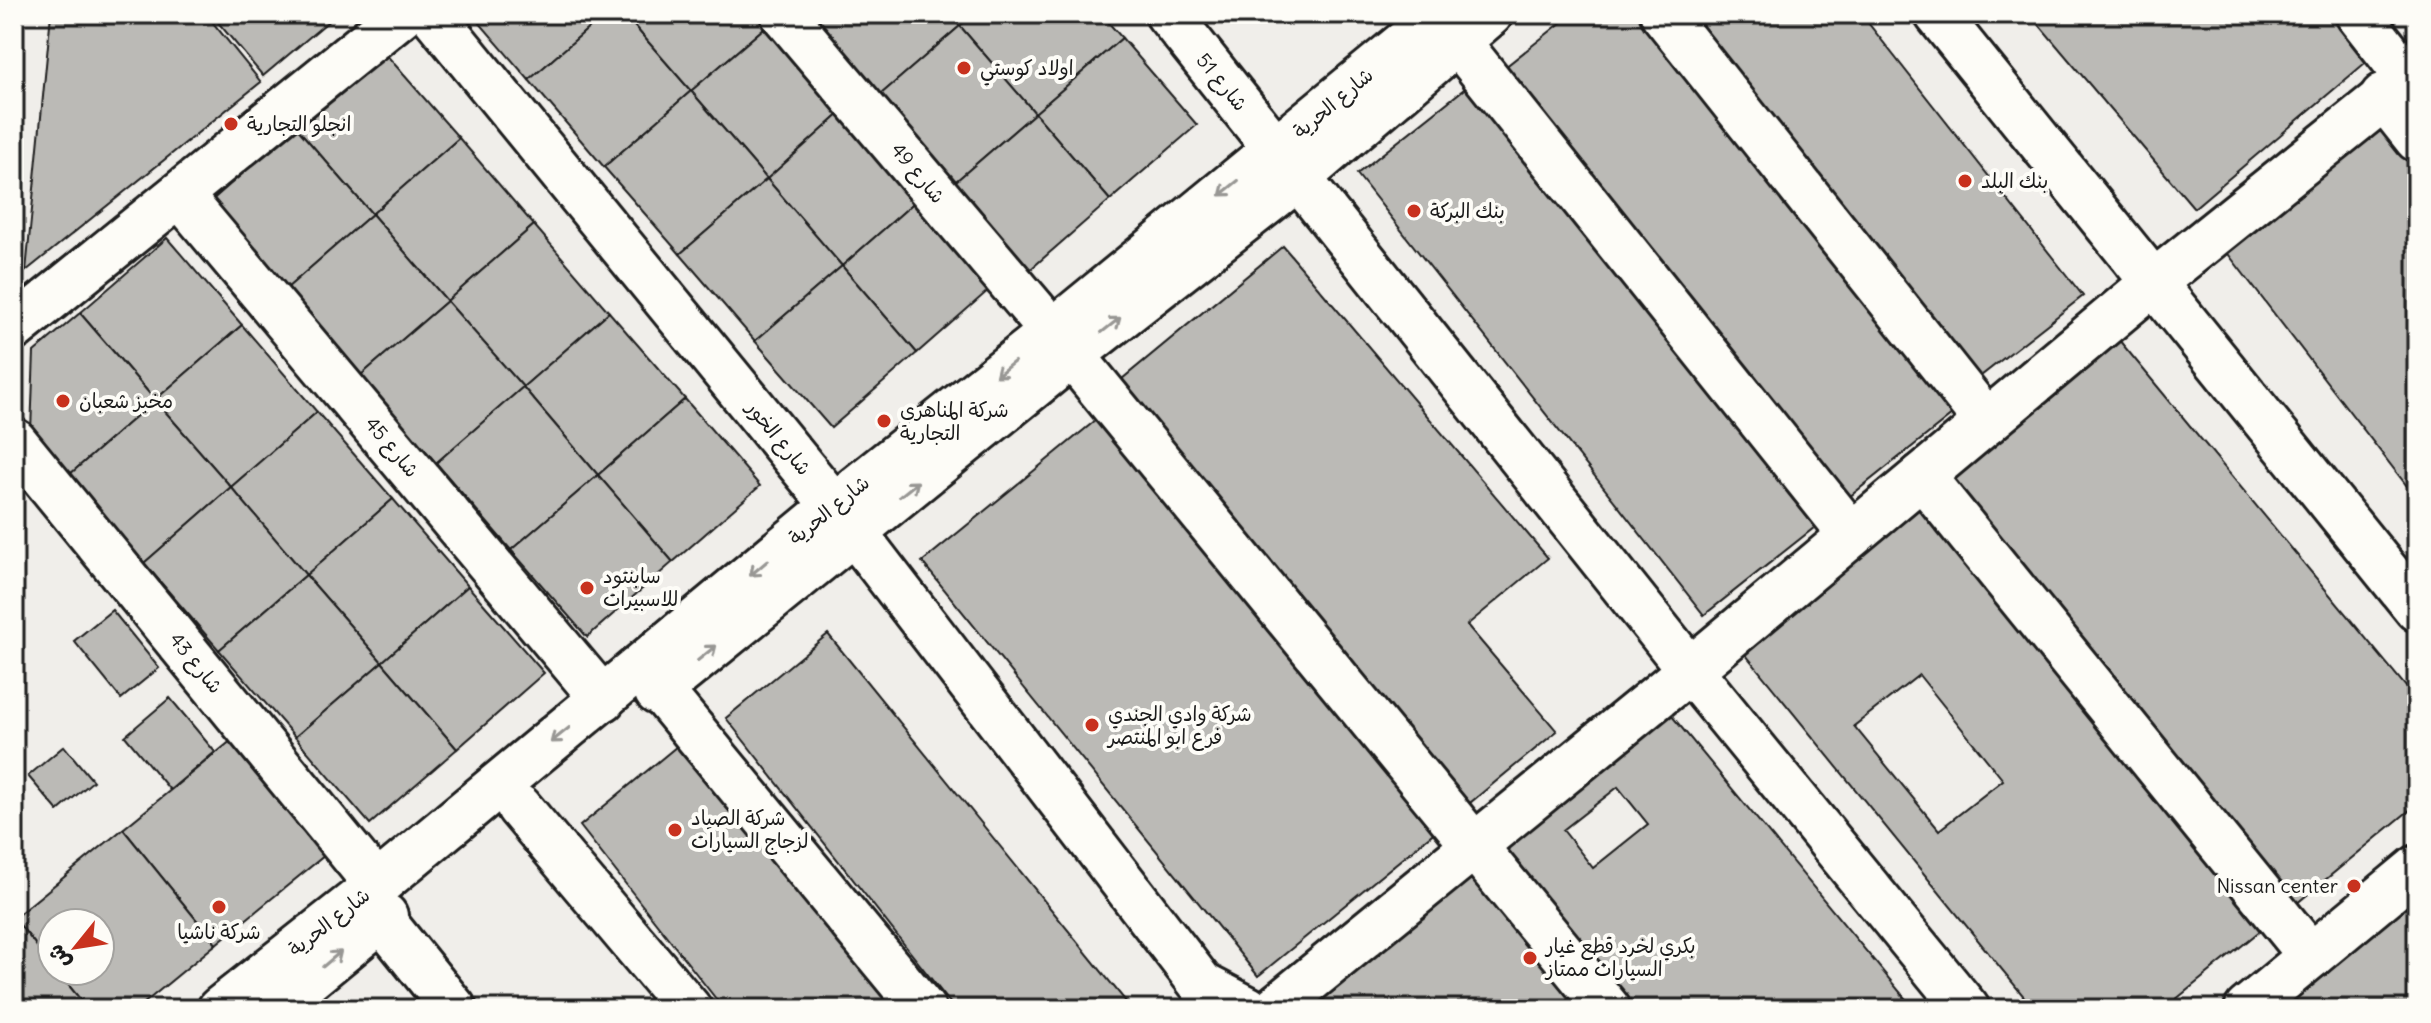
<svg xmlns="http://www.w3.org/2000/svg" width="2431" height="1023" viewBox="0 0 2431 1023" font-family="Delius,'Playpen Sans Arabic',sans-serif">
  <style>
    .building { fill: #bbbab6; stroke: #1c1c1c; stroke-width: 2; fill-rule: evenodd }
    .lines { fill: none; stroke-linecap: round; stroke-linejoin: round }
    .minor-casing { stroke: #1c1c1c; stroke-width: 50 }
    .major-casing { stroke: #1c1c1c; stroke-width: 50 }
    .minor { stroke: #fdfcf7; stroke-width: 44 }
    .major { stroke: #fdfcf7; stroke-width: 44 }
    .oneway { stroke: #989794 }
    .poi-dot { fill: #c8321e; stroke: #fdfcf7; stroke-width: 3 }
    .labels { text-anchor: middle; stroke-width: 8; stroke-linejoin: round; paint-order: stroke }
    .poi-label { font-size: 20px; fill: #1c1c1c; stroke: #fdfcf7; text-anchor: start }
    .street-label { font-size: 20px; fill: #1c1c1c; stroke: #fdfcf7 }
  </style>
  <rect width="100%" height="100%" fill="#f0eeea"/>
  <filter id="ink" filterUnits="userSpaceOnUse"><feTurbulence type="fractalNoise" baseFrequency=".0125" numOctaves="2"/><feDisplacementMap in="SourceGraphic" scale="16" xChannelSelector="R" yChannelSelector="G"/><feConvolveMatrix kernelMatrix="1 2 1 2 8 2 1 2 1" color-interpolation-filters="sRGB"/></filter>
  <g filter="url(#ink)">
    <g class="building">
      <polygon points="51,14 206,14 261,82 26,271"/>
      <polygon points="211,14 337,14 263,76"/>
      <polygon points="472,14 605,14 529,80"/>
      <polygon points="605,14 624,14 691,91 604,167 529,80"/>
      <polygon points="624,14 776,14 778,16 691,91"/>
      <polygon points="797,14 949,14 960,26 873,101"/>
      <polygon points="949,14 973,14 960,26"/>
      <polygon points="973,14 1101,14 1122,38 1035,113 960,26"/>
      <polygon points="1572,14 1638,14 1953,414 1844,501 1504,68"/>
      <polygon points="1689,14 1861,14 2083,296 1977,379"/>
      <polygon points="2030,14 2334,14 2371,58 2194,208"/>
      <polygon points="778,16 851,104 767,179 691,91"/>
      <polygon points="960,26 1035,113 948,188 873,101"/>
      <polygon points="1122,38 1197,125 1110,200 1035,113"/>
      <polygon points="383,51 459,138 372,214 296,127"/>
      <polygon points="1468,86 1815,527 1704,615 1357,174"/>
      <polygon points="691,91 767,179 680,254 604,167"/>
      <polygon points="851,104 926,192 842,266 767,179"/>
      <polygon points="1035,113 1110,200 1024,275 948,188"/>
      <polygon points="2379,124 2417,173 2417,499 2222,246"/>
      <polygon points="296,127 372,214 286,289 210,202"/>
      <polygon points="459,138 534,225 447,301 372,214"/>
      <polygon points="767,179 842,266 755,341 680,254"/>
      <polygon points="926,192 998,282 917,353 842,266"/>
      <polygon points="372,214 447,301 360,376 286,289"/>
      <polygon points="534,225 609,312 523,387 447,301"/>
      <polygon points="167,238 242,325 155,400 80,313"/>
      <polygon points="1283,246 1548,558 1467,625 1557,731 1465,807 1110,389"/>
      <polygon points="842,266 917,353 831,428 755,341"/>
      <polygon points="447,301 523,387 436,463 360,376"/>
      <polygon points="609,312 685,399 598,475 523,387"/>
      <polygon points="80,313 155,400 69,475 31,431 34,352"/>
      <polygon points="242,325 317,412 231,487 155,400"/>
      <polygon points="2114,334 2417,700 2417,804 2296,904 1943,478"/>
      <polygon points="523,387 598,475 511,550 436,463"/>
      <polygon points="685,399 760,486 673,562 598,475"/>
      <polygon points="155,400 231,487 144,563 69,475"/>
      <polygon points="317,412 393,499 306,575 231,487"/>
      <polygon points="1101,416 1437,830 1258,976 922,562"/>
      <polygon points="598,475 673,562 587,637 511,550"/>
      <polygon points="231,487 306,575 219,650 144,563"/>
      <polygon points="393,499 468,586 382,662 306,575"/>
      <path d="M 1920,502 L 2266,926 L 2164,1009 L 2034,1009 L 1741,649 ZM 1919,675 L 2003,780 L 1939,830 L 1854,726 Z"/>
      <polygon points="306,575 382,662 295,737 219,650"/>
      <polygon points="468,586 544,673 457,749 382,662"/>
      <polygon points="112,610 159,668 121,699 74,641"/>
      <polygon points="828,634 1132,1009 955,1009 726,718"/>
      <polygon points="382,662 457,749 370,824 295,737"/>
      <polygon points="170,698 215,752 170,790 125,736"/>
      <path d="M 1667,710 L 1914,1009 L 1630,1009 L 1498,850 ZM 1618,787 L 1648,824 L 1593,868 L 1563,830 Z"/>
      <polygon points="232,740 325,855 216,944 123,829"/>
      <polygon points="682,742 898,1009 724,1009 580,826"/>
      <polygon points="64,746 93,781 58,811 28,776"/>
      <polygon points="123,829 216,944 137,1009 88,1009 57,971 100,971 100,923 52,923 52,965 14,918"/>
      <polygon points="1470,873 1577,1009 1297,1009"/>
      <polygon points="2417,892 2417,1009 2271,1009"/>
      <polygon points="14,918 52,965 52,971 57,971 88,1009 14,1009"/>
    </g>
    <g class="lines">
      <defs>
        <g id="minor">
          <polyline points="432,14 834,506 1202,985 1248,1009"/>
          <polyline points="783,14 1072,355 1608,1009"/>
          <polyline points="1168,14 1690,670 1967,1009"/>
          <polyline points="1663,14 1987,422"/>
          <polyline points="1937,14 2417,609"/>
          <polyline points="2358,14 2408,78"/>
          <polyline points="1458,42 1851,534"/>
          <polyline points="2383,96 2417,139"/>
          <polyline points="180,195 603,699"/>
          <polyline points="14,328 402,14"/>
          <polyline points="14,441 377,885"/>
          <polyline points="1922,476 2311,956"/>
          <polyline points="660,690 923,1009"/>
          <polyline points="519,807 689,1009"/>
          <polyline points="363,896 454,1009"/>
          <polyline points="1274,1009 1690,670 2153,283 2417,71"/>
          <polyline points="2247,1009 2417,868"/>
        </g>
        <g id="major">
          <polyline points="657,692 1072,355 1298,178 1490,14"/>
          <polyline points="220,1009 377,885 834,506 1052,332 1440,14"/>
          <polyline points="272,1009 385,916"/>
        </g>
      </defs>
      <use href="#minor" class="minor-casing"/>
      <use href="#major" class="major-casing"/>
      <use href="#minor" class="minor"/>
      <use href="#major" class="major"/>
    </g>
    <defs><path id="oneway-shaft" d="M-6 0H5M1.5-3L5.5 0L1.5 3" fill="none" stroke-width="1.6" stroke-linecap="round" stroke-linejoin="round" transform="scale(2)"/></defs>
    <g class="oneway">
      <use href="#oneway-shaft" transform="translate(1229 188) rotate(141)"/>
      <use href="#oneway-shaft" transform="translate(1111 325) rotate(-38)"/>
      <use href="#oneway-shaft" transform="translate(1005 369) rotate(141)"/>
      <use href="#oneway-shaft" transform="translate(909 489) rotate(-39)"/>
      <use href="#oneway-shaft" transform="translate(759 568) rotate(140)"/>
      <use href="#oneway-shaft" transform="translate(707 653) rotate(-39)"/>
      <use href="#oneway-shaft" transform="translate(560 735) rotate(141)"/>
      <use href="#oneway-shaft" transform="translate(332 959) rotate(-40)"/>
    </g>
  </g>
  <g class="poi-dot">
    <circle cx="964" cy="68" r="8"/>
    <circle cx="231" cy="124" r="8"/>
    <circle cx="1965" cy="181" r="8"/>
    <circle cx="1414" cy="211" r="8"/>
    <circle cx="63" cy="401" r="8"/>
    <circle cx="884" cy="421" r="8"/>
    <circle cx="587" cy="588" r="8"/>
    <circle cx="1092" cy="725" r="8"/>
    <circle cx="675" cy="830" r="8"/>
    <circle cx="2354" cy="886" r="8"/>
    <circle cx="219" cy="907" r="8"/>
    <circle cx="1530" cy="958" r="8"/>
  </g>
  <g class="labels">
    <g class="poi-label">
      <text x="980" y="75">اولاد كوستي</text>
      <text x="247" y="131">انجلو التجارية</text>
      <text x="1981" y="188">بنك البلد</text>
      <text x="1430" y="218">بنك البركة</text>
      <text x="79" y="408">مخبز شعبان</text>
      <text x="900" y="417">شركة المناهري<tspan x="900" dy="23">التجارية</tspan></text>
      <text x="603" y="583">سابنتود<tspan x="603" dy="23">للاسبيرات</tspan></text>
      <text x="1108" y="721">شركة وادي الجندي<tspan x="1108" dy="23">فرع ابو المنتصر</tspan></text>
      <text x="691" y="825">شركة الصياد<tspan x="691" dy="23">لزجاج السيارات</tspan></text>
      <text x="2338" y="893" text-anchor="end">Nissan center</text>
      <text x="219" y="939" text-anchor="middle">شركة ناشيا</text>
      <text x="1546" y="953">بكري لخرد قطع غيار<tspan x="1546" dy="23">السيارات ممتاز</tspan></text>
    </g>
    <g class="street-label">
      <text transform="translate(1222 82) rotate(51)" y="7">شارع 51</text>
      <text transform="translate(1333 103) rotate(-40)" y="7">شارع الحرية</text>
      <text transform="translate(918 173) rotate(50)" y="7">شارع 49</text>
      <text transform="translate(779 438) rotate(51)" y="7">شارع الخور</text>
      <text transform="translate(392 447) rotate(50)" y="7">شارع 45</text>
      <text transform="translate(829 510) rotate(-39)" y="7">شارع الحرية</text>
      <text transform="translate(196 663) rotate(51)" y="7">شارع 43</text>
      <text transform="translate(329 922) rotate(-38)" y="7">شارع الحرية</text>
    </g>
  </g>
  <rect width="2431" height="1023" fill="none" stroke="#fdfcf7" stroke-width="48"/>
  <rect x="24" y="24" width="2383" height="975" fill="none" stroke="#1c1c1c" stroke-width="3" filter="url(#ink)"/>
  <g transform="translate(76 947) rotate(240)"><circle r="38" fill="#fdfcf7" stroke="#a3a29f" stroke-width="2"/>
  <path d="M0-6L14 30L0 20L-14 30Z" fill="#c8321e"/>
  <text y="-12" font-size="22" font-weight="bold" text-anchor="middle" fill="#1c1c1c">ش</text>
  </g>
</svg>
